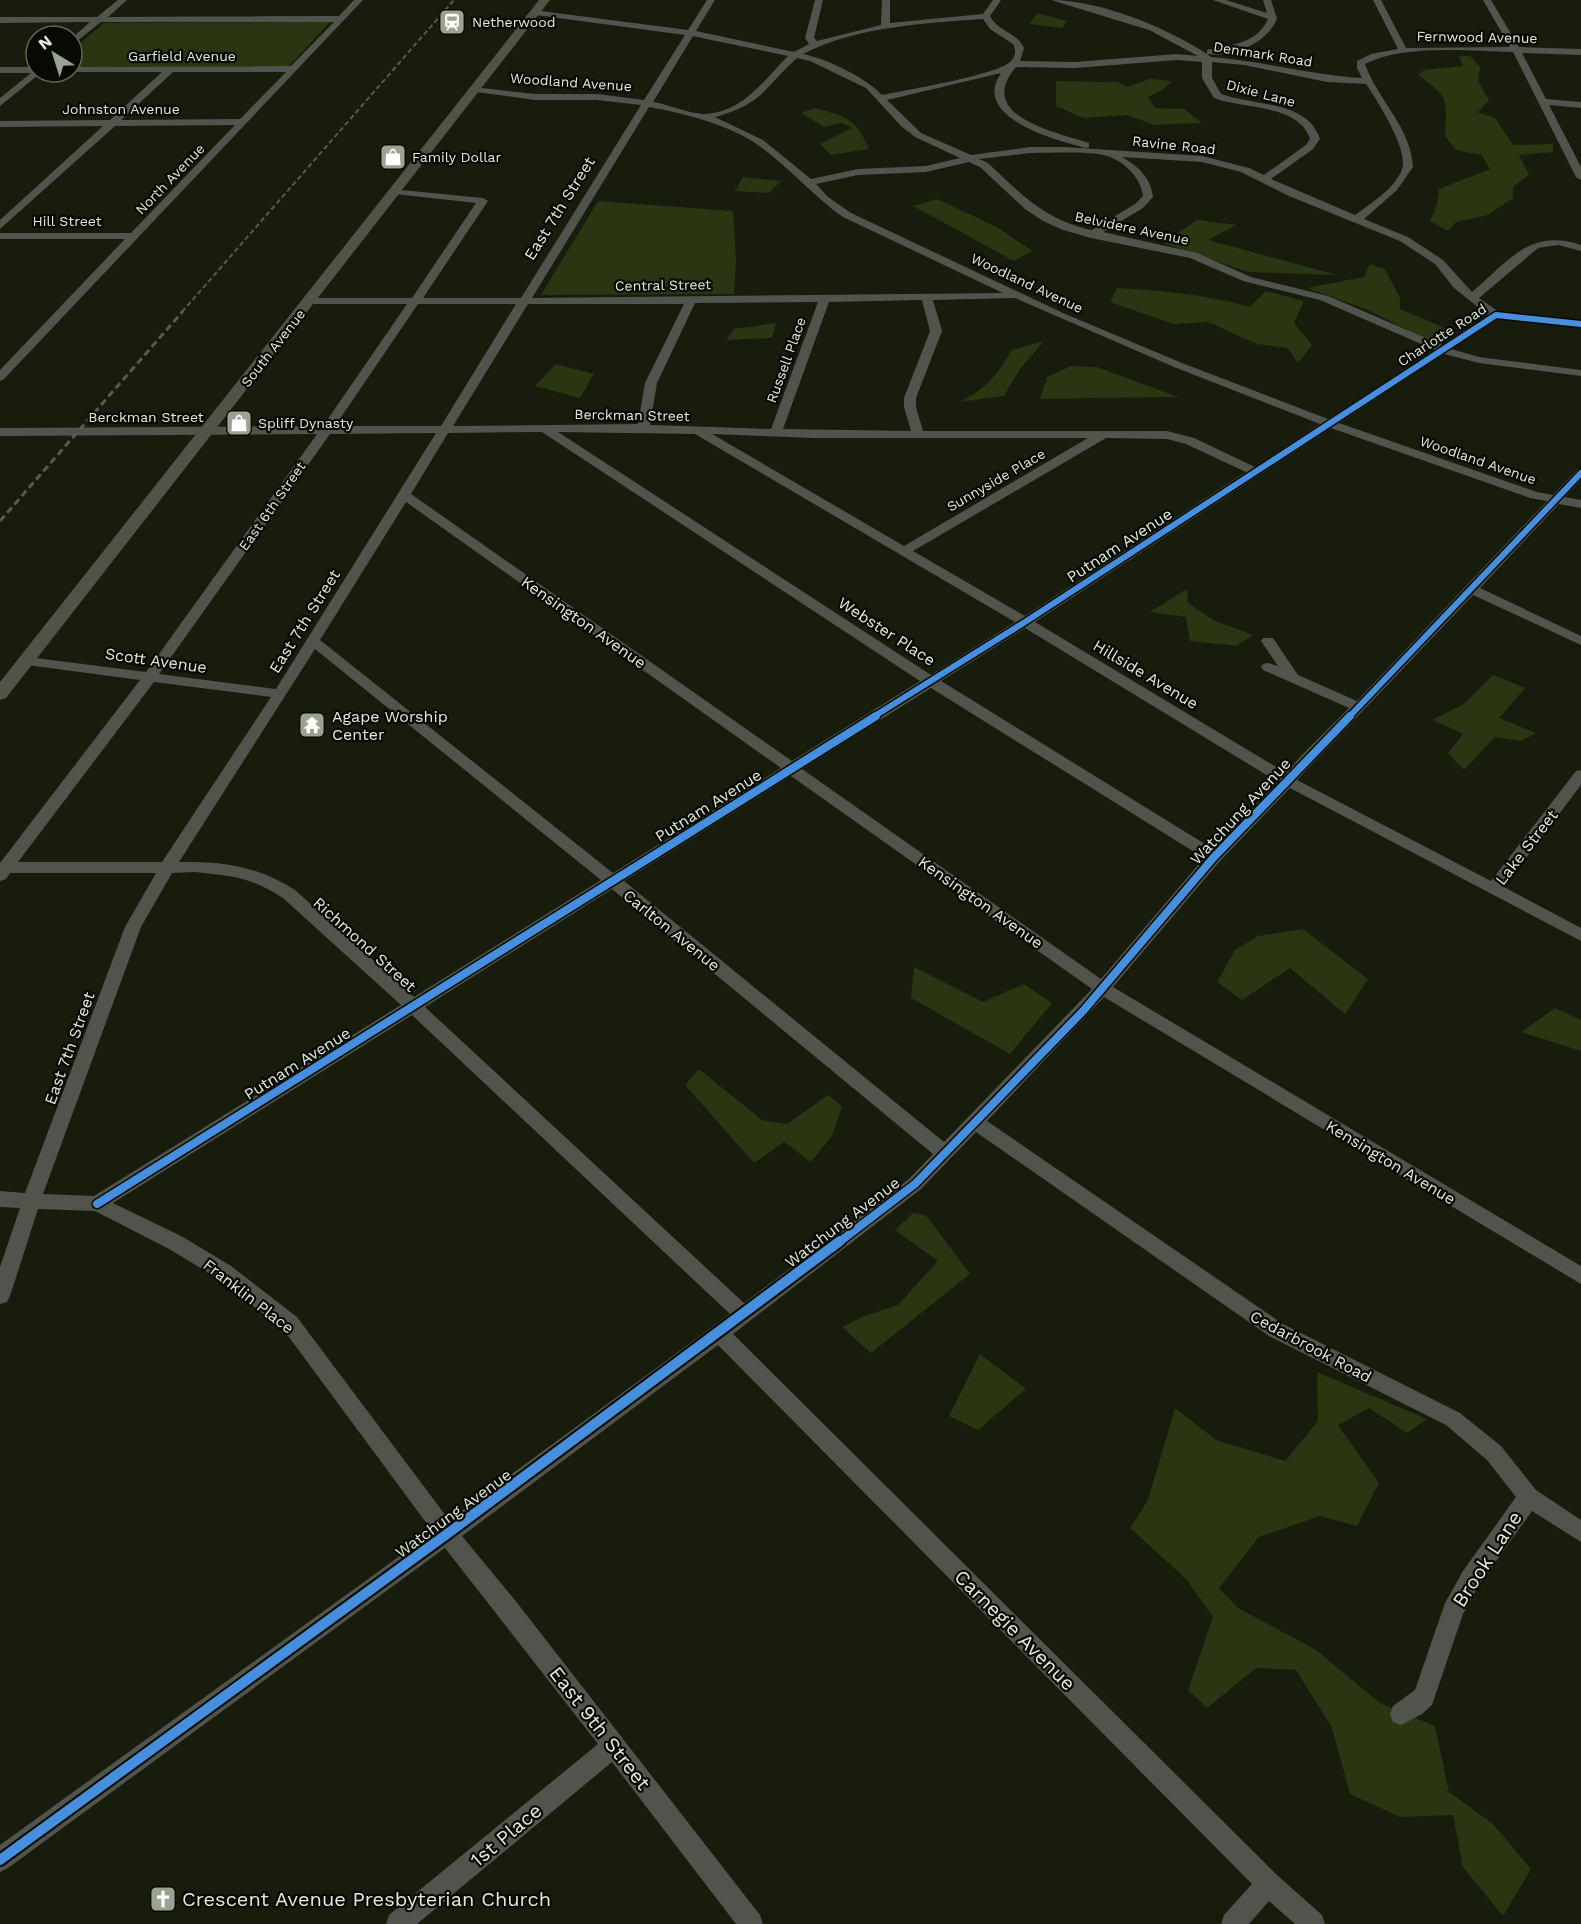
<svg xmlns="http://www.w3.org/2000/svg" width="1581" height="1924" viewBox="0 0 1581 1924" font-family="'Work Sans',sans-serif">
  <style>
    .green { fill: #2a3512 }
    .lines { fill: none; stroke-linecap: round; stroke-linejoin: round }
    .minor { fill: #51544c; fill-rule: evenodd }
    .major { fill: #505448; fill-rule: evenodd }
    .rail-far1 { stroke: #575a51; stroke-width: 2; stroke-dasharray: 5 3; stroke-linecap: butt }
    .rail { stroke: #575a51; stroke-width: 3; stroke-dasharray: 7 4; stroke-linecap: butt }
    .cycleway-far2-casing { stroke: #060a02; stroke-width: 9 }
    .cycleway-far1-casing { stroke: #060a02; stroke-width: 11 }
    .cycleway-casing { stroke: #060a02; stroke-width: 14 }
    .cycleway-far2 { stroke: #468fdf; stroke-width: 6 }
    .cycleway-far1 { stroke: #468fdf; stroke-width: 8 }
    .cycleway { stroke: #468fdf; stroke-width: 10 }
    .labels { text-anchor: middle; stroke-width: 4.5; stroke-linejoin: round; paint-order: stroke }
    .far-poi-label { font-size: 14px; fill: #e4ead9; stroke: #060a02; text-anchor: start }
    .far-street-label { font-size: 14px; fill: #e4ead9; stroke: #060a02 }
    .street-label { font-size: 16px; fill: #e4ead9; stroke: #060a02 }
    .poi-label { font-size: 16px; fill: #e4ead9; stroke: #060a02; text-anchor: start }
    .near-street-label { font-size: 20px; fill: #e4ead9; stroke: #060a02 }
    .near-poi-label { font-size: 20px; fill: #e4ead9; stroke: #060a02; text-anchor: start }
  </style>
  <rect width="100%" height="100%" fill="#171c0c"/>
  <g class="green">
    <polygon points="1037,13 1067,21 1062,28 1030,24"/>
    <polygon points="330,22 289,66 72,67 72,50 104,23"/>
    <path d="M 1459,56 L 1470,56 L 1480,67 L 1478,81 L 1489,100 L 1478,112 L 1495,118 L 1513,145 L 1553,144 L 1553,152 L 1519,155 L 1529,175 L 1513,187 L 1513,198 L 1488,215 L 1456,222 L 1448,231 L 1430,221 L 1437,205 L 1439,189 L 1490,169 L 1481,155 L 1456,150 L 1445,136 C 1447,97 1449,98 1418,75 L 1424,70 L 1463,66 Z"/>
    <polygon points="1150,79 1172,81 1162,90 1148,97 1155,108 1184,109 1202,123 1154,125 1127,115 1083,118 1056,106 1056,81 1118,82 1127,87"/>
    <path d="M 815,108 C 845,116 856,118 869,149 L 831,155 L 820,144 L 852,128 L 842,123 L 824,127 L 801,113 Z"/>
    <polygon points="743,177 781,181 769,193 735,191"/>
    <polygon points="937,199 997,227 1032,251 1014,261 913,206"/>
    <polygon points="598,201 733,211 736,259 734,294 541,295"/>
    <polygon points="1197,220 1237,225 1208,240 1337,275 1248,272 1163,243"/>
    <polygon points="1370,264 1385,269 1400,298 1400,309 1454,332 1439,346 1368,310 1307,288 1364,277"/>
    <path d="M 1117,288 C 1163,290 1206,295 1250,307 L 1266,291 L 1304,301 L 1294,323 L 1312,345 L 1298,363 L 1288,348 L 1257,344 L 1208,322 L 1174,324 L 1110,302 Z"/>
    <polygon points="776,323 772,338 726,340 734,329"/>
    <path d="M 1044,341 L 1020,369 L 1004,396 L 960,402 C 983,391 1000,373 1011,350 Z"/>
    <polygon points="556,364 594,374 580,398 535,386"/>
    <polygon points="1070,366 1097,367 1178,397 1040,399 1047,377"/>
    <polygon points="1187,589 1188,603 1213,620 1253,635 1237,646 1190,641 1186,617 1150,612"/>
    <polygon points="1493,675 1525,688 1499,718 1536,733 1520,741 1495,737 1464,770 1448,753 1463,734 1432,720 1464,704"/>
    <polygon points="1303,929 1368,979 1345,1014 1290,968 1242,1000 1217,982 1235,950 1258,936"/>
    <polygon points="914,967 983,1002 1024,984 1052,1003 1010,1054 911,998"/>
    <polygon points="1555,1008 1581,1020 1581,1051 1521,1032"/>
    <polygon points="699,1069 762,1120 787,1124 828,1095 842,1106 832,1136 811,1162 784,1142 754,1163 685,1085"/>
    <polygon points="913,1213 926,1215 970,1274 871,1353 842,1327 864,1316 898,1305 938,1261 895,1230"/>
    <polygon points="980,1354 1026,1389 978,1430 949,1416"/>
    <polygon points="1317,1372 1427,1419 1407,1433 1369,1408 1338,1425 1379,1483 1357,1526 1320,1516 1259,1537 1219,1588 1238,1608 1316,1650 1380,1703 1435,1726 1449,1792 1492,1823 1531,1869 1503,1916 1463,1867 1453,1815 1400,1817 1350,1794 1332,1728 1296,1670 1256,1668 1207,1708 1188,1690 1213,1617 1186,1579 1130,1528 1148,1500 1175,1408 1216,1440 1285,1461 1318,1421"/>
  </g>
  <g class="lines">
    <g class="minor">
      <path d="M 118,0 L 127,0 L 108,17 L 339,16 L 354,0 L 363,0 L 4,379 L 0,381 L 0,370 L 125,239 L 0,239 L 0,233 L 131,233 L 235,125 L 115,126 L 0,229 L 0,220 L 103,126 L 0,127 L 0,121 L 110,120 L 162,72 L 69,72 L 72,72 L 72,67 L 291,66 L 334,22 L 101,22 L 72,45 L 72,38 L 90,22 L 0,23 L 0,17 L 97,17 ZM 173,72 L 286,72 L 240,119 L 121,120 Z"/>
      <path d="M 707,0 L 715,0 L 696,31 L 794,52 L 809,44 L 805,38 L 815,0 L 823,0 L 814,38 L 817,41 L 881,25 L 882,0 L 890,0 L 890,23 L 983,14 L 993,0 L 1001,0 L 990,16 C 998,32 1017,32 1024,48 L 1020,61 L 1075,62 L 1177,54 L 1198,56 L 1149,30 L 1051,0 C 1099,0 1166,27 1207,54 L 1207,50 C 1230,45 1257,44 1268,19 L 1213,0 L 1226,0 L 1267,13 L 1263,0 L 1271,0 L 1277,19 C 1266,44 1233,57 1207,54 L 1211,57 C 1262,61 1311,75 1362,78 L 1357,68 L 1357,61 L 1371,54 L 1398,49 L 1373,0 L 1381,0 L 1406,48 L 1510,47 L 1483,0 L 1491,0 L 1519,47 L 1581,49 L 1581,55 L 1522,53 L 1546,99 L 1581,102 L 1581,108 L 1549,105 L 1581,167 L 1581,180 L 1576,177 L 1513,52 C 1470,51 1404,44 1365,64 C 1377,99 1411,127 1413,167 L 1397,190 L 1364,219 L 1408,237 L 1443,260 L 1472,292 C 1509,261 1529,228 1581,245 L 1581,251 L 1558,245 L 1538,248 L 1479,298 L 1499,312 L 1581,321 L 1581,327 L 1498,319 L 1451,349 L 1479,357 L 1581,370 L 1581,376 L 1479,363 L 1444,354 L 1339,423 L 1537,492 L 1553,495 L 1577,470 L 1581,469 L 1581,480 L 1565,497 L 1581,500 L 1581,508 L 1559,504 L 1480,588 L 1581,636 L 1581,645 L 1473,595 L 1297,780 L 1491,881 L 1576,771 L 1581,770 L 1581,785 L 1504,887 L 1581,928 L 1581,941 L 1290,788 L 1220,861 L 1113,987 L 1581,1266 L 1581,1284 L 1104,997 L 987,1121 L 1283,1324 L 1460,1413 L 1501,1446 L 1536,1490 L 1581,1520 L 1581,1542 L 1532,1511 L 1479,1585 L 1463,1614 L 1432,1705 L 1422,1714 L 1401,1725 L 1393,1722 L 1390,1714 L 1393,1706 L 1415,1690 L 1445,1603 L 1463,1571 L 1516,1497 L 1487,1460 L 1446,1425 L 1269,1336 L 976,1132 L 921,1189 L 733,1334 L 1277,1875 L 1322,1915 L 1325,1924 L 1295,1924 L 1269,1901 L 1249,1924 L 1221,1924 L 1224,1915 L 1252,1884 L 718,1345 L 462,1536 L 518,1604 L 760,1915 L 763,1924 L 736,1924 L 612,1762 L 417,1924 L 386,1924 L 389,1915 L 598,1744 L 445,1548 L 8,1868 L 0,1872 L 0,1845 L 433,1532 L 283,1329 L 217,1278 L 169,1249 L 95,1211 L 38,1209 L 10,1296 L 7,1302 L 0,1304 L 0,1267 L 20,1208 L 0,1207 L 0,1191 L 25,1193 L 125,927 L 156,873 L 10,873 L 6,879 L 0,881 L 0,863 L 140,680 L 27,665 L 20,661 L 27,657 L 146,672 L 317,434 L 0,436 L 0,428 L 323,426 L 407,304 L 310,304 L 304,301 L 310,298 L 412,298 L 476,203 L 395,194 L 391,193 L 391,189 L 483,198 L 488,201 L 423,298 L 521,298 L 641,105 L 597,100 L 535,100 L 476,92 L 471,89 L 473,87 L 535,94 L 597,94 L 644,100 L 685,35 L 536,15 L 532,12 L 533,10 L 688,30 ZM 983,19 L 990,29 L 1013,44 C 1016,49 1016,56 1011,61 C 999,75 905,90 882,95 C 865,77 827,59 803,54 C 855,27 924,23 983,19 ZM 693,36 L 702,38 L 788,56 C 764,80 744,111 707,114 C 693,115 667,104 653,102 ZM 797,58 L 810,61 L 866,88 L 901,126 L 915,137 L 960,158 L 926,166 L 858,169 L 811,179 L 763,140 L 715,117 C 764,103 763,89 797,58 ZM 1177,60 L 1202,62 L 1202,78 L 1214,98 C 1243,109 1299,104 1310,139 L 1306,145 L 1264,175 L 1249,168 L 1202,156 L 1064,147 L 1031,147 L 971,155 L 921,133 L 887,100 L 1001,73 C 970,118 1057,140 1086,148 L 1089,147 L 1089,143 C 1056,132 974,116 1016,67 L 1075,68 ZM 1212,62 L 1244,65 L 1327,82 L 1366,84 C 1377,100 1409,150 1402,169 C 1396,188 1370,204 1355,215 L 1271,179 L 1313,149 L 1320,139 C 1307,100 1253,106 1221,94 L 1212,78 ZM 649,107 C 683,113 730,125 758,145 C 789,167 813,196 843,217 L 1003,293 L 532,298 ZM 1031,153 C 1048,153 1092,151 1107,156 C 1124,161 1141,178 1143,196 L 1135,204 L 1092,230 C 1045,220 1022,195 988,163 L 979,159 ZM 1122,157 L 1202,162 L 1241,172 L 1289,196 L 1400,241 L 1435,264 L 1454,288 L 1488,315 L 1442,345 L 1328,296 L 1251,277 L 1197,253 L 1103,232 L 1143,208 L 1153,197 C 1151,178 1138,166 1122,157 ZM 969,162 L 980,167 L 1025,209 L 1043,221 L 1063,230 L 1091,238 L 1190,258 L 1243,281 L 1320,300 L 1435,350 L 1328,419 L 1182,363 L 1063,313 L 851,213 L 828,197 L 816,184 L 858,175 L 926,172 ZM 1015,298 L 1174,367 L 1320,424 L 1255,467 L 1194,438 L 1167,431 L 923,431 L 916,407 L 916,398 L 942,331 L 933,300 ZM 922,300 L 930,331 L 904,398 L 904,407 L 911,431 L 783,429 L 829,302 ZM 818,302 L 771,429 L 650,425 L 657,383 L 695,303 ZM 418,304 L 516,304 L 441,426 L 335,426 ZM 528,304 L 684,304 L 645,383 L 638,424 L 453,426 ZM 1331,428 L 1530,498 L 1547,501 L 1357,701 L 1298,675 L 1273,638 L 1263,638 L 1261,641 L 1278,666 L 1268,663 L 1263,664 L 1261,667 L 1263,670 L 1349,708 L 1302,755 L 1286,773 L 1035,622 ZM 542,432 L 920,681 L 792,761 L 411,494 L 448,433 ZM 558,432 L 695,434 L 1015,622 L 931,675 ZM 436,433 L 276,689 L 159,674 L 330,434 ZM 712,434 L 814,438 L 1088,438 L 904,546 ZM 1106,438 L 1167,439 L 1186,444 L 1246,472 L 1025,616 L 913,551 ZM 406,502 L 781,768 L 613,873 L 320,640 ZM 1025,628 L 1278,782 L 1213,849 L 941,681 ZM 315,649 L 601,880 L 414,997 L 295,890 C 257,866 223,861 179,862 ZM 154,682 L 271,697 L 162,862 L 18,862 ZM 931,688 L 1204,858 L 1101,979 L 802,769 ZM 791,776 L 1092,989 L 944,1142 L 624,881 ZM 195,872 C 233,876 250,877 283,898 L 401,1005 L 94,1196 L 43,1194 L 141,927 L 172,873 ZM 612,889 L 933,1154 L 909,1179 L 744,1303 L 425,1007 ZM 412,1015 L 730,1314 L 449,1520 L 297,1317 L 231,1266 L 183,1237 L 113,1203 Z"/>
      <polygon points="0,67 36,67 36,72 42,72 0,106 0,98 31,73 0,73"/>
    </g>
    <polygon class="major" points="539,0 550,0 6,698 0,700 0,682"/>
    <polyline class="rail-far1" points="182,312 454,0"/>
    <polyline class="rail" points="0,521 183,311"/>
    <defs>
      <g id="cycleway-far2">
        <polyline points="873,717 1025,622 1496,315 1581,324"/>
        <polyline points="1349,717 1581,473"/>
      </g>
      <g id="cycleway-far1">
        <polyline points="97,1204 876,716"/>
        <polyline points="838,1243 915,1184 1083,1011 1214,857 1350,716"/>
      </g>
      <polyline id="cycleway" points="0,1860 447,1534 840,1241"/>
    </defs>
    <use href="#cycleway-far2" class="cycleway-far2-casing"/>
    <use href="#cycleway-far1" class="cycleway-far1-casing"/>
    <use href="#cycleway" class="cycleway-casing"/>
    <use href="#cycleway-far2" class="cycleway-far2"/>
    <use href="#cycleway-far1" class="cycleway-far1"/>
    <use href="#cycleway" class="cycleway"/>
  </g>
  <defs>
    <symbol id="station-square" viewBox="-11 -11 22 22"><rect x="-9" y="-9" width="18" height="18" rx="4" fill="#9ca291" stroke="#060a02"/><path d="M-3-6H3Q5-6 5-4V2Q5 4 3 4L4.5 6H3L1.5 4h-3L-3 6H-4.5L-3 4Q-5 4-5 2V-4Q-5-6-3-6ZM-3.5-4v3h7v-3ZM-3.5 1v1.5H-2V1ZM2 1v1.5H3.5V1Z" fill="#fff"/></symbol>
    <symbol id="shop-square" viewBox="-11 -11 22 22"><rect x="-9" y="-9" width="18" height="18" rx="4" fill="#9ca291" stroke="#060a02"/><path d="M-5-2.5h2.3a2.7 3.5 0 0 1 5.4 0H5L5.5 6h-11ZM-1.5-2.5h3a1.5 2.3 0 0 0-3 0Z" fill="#fff"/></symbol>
    <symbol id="temple-square" viewBox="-11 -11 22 22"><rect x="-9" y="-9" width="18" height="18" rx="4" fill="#9ca291" stroke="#060a02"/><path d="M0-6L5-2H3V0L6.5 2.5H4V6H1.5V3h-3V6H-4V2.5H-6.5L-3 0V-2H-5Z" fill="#fff"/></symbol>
    <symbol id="church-square" viewBox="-11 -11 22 22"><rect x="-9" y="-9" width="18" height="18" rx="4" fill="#9ca291" stroke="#060a02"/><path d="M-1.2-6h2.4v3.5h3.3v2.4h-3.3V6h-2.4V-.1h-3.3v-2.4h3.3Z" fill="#fff"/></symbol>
  </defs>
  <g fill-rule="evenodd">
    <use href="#station-square" x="437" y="7" width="30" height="30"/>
    <use href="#shop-square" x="378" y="142" width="30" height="30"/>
    <use href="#shop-square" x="224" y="408" width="30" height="30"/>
    <use href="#temple-square" x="297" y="710" width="30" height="30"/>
    <use href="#church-square" x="148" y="1884" width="30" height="30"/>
  </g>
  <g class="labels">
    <g class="far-poi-label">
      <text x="472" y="27">Netherwood</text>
      <text x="412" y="162">Family Dollar</text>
      <text x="258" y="428">Spliff Dynasty</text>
    </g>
    <g class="far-street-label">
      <text transform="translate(1477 37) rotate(1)" y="5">Fernwood Avenue</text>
      <text transform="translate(1263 54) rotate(9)" y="5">Denmark Road</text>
      <text x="182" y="61">Garfield Avenue</text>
      <text transform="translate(571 82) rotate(4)" y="5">Woodland Avenue</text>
      <text transform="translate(1261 93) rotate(15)" y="5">Dixie Lane</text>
      <text x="121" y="114">Johnston Avenue</text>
      <text transform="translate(1174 145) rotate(6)" y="5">Ravine Road</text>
      <text transform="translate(170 179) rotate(-46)" y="5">North Avenue</text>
      <text x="67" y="226">Hill Street</text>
      <text transform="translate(1132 228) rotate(12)" y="5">Belvidere Avenue</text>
      <text transform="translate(1027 283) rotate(25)" y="5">Woodland Avenue</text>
      <text transform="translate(663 285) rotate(-1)" y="5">Central Street</text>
      <text transform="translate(1442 335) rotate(-33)" y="5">Charlotte Road</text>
      <text transform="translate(273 348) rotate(-52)" y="5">South Avenue</text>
      <text transform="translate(786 360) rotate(-70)" y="5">Russell Place</text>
      <text transform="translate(632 415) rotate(1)" y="5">Berckman Street</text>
      <text x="146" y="422">Berckman Street</text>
      <text transform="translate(1478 460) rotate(19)" y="5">Woodland Avenue</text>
      <text transform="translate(996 480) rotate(-30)" y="5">Sunnyside Place</text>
      <text transform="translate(272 506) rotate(-55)" y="5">East 6th Street</text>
    </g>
    <g class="street-label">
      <text transform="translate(559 208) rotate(-58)" y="6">East 7th Street</text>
      <text transform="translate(1119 545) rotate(-33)" y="6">Putnam Avenue</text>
      <text transform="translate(304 621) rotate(-58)" y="6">East 7th Street</text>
      <text transform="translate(584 622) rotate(35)" y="6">Kensington Avenue</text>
      <text transform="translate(887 631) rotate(33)" y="6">Webster Place</text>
      <text transform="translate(156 660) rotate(8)" y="6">Scott Avenue</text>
      <text transform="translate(1146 674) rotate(31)" y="6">Hillside Avenue</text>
      <text transform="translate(708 805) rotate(-32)" y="6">Putnam Avenue</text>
      <text transform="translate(1240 811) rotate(-47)" y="6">Watchung Avenue</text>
      <text transform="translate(1526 847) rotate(-52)" y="6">Lake Street</text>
      <text transform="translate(981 902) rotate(35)" y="6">Kensington Avenue</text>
      <text transform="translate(672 930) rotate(39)" y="6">Carlton Avenue</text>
      <text transform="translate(365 944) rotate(42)" y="6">Richmond Street</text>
      <text transform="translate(69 1048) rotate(-70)" y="6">East 7th Street</text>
      <text transform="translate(297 1063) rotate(-32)" y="6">Putnam Avenue</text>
      <text transform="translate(1391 1162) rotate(31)" y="6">Kensington Avenue</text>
      <text transform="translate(842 1222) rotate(-37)" y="6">Watchung Avenue</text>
      <text transform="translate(249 1296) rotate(38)" y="6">Franklin Place</text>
      <text transform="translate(1311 1346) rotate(28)" y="6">Cedarbrook Road</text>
      <text transform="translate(453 1513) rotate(-36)" y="6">Watchung Avenue</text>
    </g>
    <g class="poi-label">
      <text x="332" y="722">Agape Worship<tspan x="332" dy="18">Center</tspan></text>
    </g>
    <g class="near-street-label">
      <text transform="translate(1487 1559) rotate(-57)" y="7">Brook Lane</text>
      <text transform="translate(1015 1630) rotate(45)" y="7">Carnegie Avenue</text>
      <text transform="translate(600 1728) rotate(52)" y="7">East 9th Street</text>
      <text transform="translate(506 1835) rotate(-40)" y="7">1st Place</text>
    </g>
    <g class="near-poi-label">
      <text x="182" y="1906">Crescent Avenue Presbyterian Church</text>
    </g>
  </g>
  <g transform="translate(54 54) rotate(322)"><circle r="28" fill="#060a02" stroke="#5f6458" stroke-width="1.5"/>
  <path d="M0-4.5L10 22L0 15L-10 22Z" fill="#9ca291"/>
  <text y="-9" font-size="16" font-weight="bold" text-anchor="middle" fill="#e4ead9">N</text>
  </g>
</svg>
